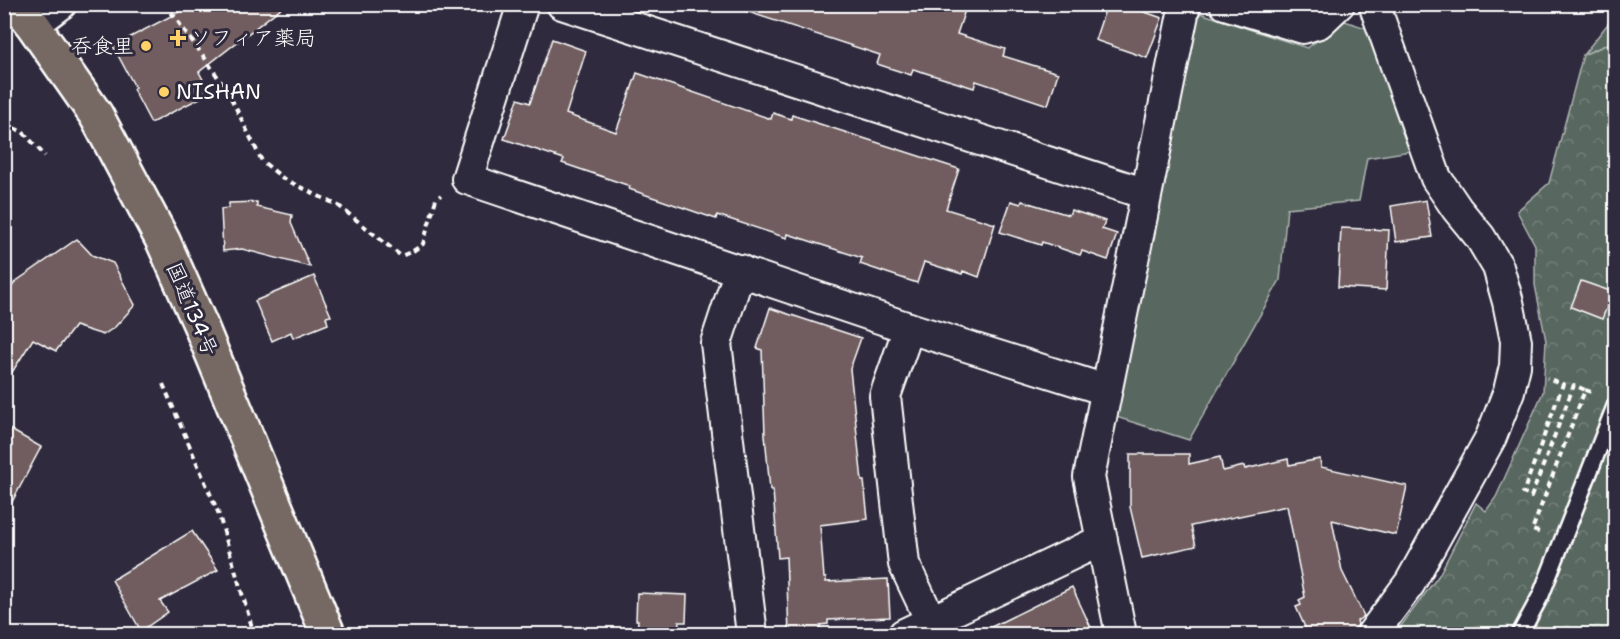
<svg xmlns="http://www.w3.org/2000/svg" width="1620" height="639" viewBox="0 0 1620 639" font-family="'Shantell Sans','Klee One',sans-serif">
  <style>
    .grass { fill: #596860; stroke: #acb4b0; stroke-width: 1.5 }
    .forest { fill: url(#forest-firs); stroke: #acb4b0; stroke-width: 1.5 }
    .park { fill: url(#park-crowns); stroke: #acb4b0; stroke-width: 1.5 }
    .building { fill: #715d5e; stroke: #fff; stroke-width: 1.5 }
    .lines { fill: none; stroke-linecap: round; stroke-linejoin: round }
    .service-casing { stroke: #fff; stroke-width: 20 }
    .minor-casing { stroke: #fff; stroke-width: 34 }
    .trunk-casing { stroke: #fff; stroke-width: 38 }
    .path { stroke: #fff; stroke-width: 4; stroke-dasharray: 6 4.5; stroke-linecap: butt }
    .service { stroke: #2f2a3d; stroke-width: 15 }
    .minor { stroke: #2f2a3d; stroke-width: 30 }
    .trunk { stroke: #766964; stroke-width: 33 }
    .poi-dot { fill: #ffd166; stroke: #2f2a3d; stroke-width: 2 }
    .labels { text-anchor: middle; stroke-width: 6; stroke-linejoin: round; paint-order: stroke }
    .poi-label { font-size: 21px; fill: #fff; stroke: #2f2a3d; text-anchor: start }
    .street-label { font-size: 21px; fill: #fff; stroke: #2f2a3d }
  </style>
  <defs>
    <pattern id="forest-firs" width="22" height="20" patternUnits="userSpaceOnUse" patternTransform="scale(1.5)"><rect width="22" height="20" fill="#596860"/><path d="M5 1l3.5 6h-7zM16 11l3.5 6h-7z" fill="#727f78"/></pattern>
    <pattern id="park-crowns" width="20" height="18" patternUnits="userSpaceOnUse" patternTransform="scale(1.5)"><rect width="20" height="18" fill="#596860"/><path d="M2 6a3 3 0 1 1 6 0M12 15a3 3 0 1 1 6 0" fill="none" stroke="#727f78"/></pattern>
  </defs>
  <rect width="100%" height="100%" fill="#2f2a3d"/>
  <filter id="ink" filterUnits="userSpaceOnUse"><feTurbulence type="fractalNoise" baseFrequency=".0167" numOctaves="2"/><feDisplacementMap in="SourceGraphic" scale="12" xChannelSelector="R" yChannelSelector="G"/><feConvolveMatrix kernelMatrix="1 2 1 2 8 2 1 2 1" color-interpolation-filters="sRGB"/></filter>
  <g filter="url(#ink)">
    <polygon class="grass" points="1197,12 1307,48 1345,21 1369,29 1411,151 1367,158 1359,201 1287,208 1280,280 1189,440 1113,416"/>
    <polygon class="forest" points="1615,15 1615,41 1583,55"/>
    <polygon class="park" points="1615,41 1615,634 1395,634 1439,575 1476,503 1486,511 1496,497 1543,392 1546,341 1535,285 1535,245 1517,211 1549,183 1583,55"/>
    <g class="building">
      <polygon points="194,4 286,4 199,72 210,93 151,123 133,89 135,87 113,46"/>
      <polygon points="742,4 967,4 957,34 1005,49 1003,56 1058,73 1048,105 976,81 974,88 913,69 911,75 877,64 880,55 742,10"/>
      <polygon points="1107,4 1122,4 1162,18 1147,58 1095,40"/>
      <polygon points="552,39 586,51 566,114 616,132 637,73 771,119 773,113 791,119 792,115 959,169 946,209 995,224 979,277 963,271 962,274 924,262 917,283 860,264 862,258 788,234 787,238 717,215 716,219 629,189 630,186 562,163 564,159 504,139 518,99 530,103"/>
      <polygon points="1426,200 1432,237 1396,242 1391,206"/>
      <polygon points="1011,201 1021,204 1022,201 1069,215 1071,210 1105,221 1102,229 1117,234 1108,260 1082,251 1080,255 1042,242 1041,245 1000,232"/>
      <polygon points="257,202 257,207 292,215 291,223 310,267 242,249 223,251 221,209 229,208 229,203"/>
      <polygon points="1341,228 1389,230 1386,290 1338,287"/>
      <polygon points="77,239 92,255 113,263 135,305 115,327 103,335 75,326 56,351 33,339 4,385 4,298 15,282"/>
      <polygon points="314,276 331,316 326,317 328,324 293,338 291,332 272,341 255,301"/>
      <polygon points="1581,281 1613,292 1602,319 1571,307"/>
      <polygon points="770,308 861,338 850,369 862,481 864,481 868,519 820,525 824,578 826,578 826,582 888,579 890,617 828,620 828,624 820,625 821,634 789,634 786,557 778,558 773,490 770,490 765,435 762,350 757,348"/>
      <polygon points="4,426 41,447 4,517"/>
      <polygon points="1130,454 1189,454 1189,464 1220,457 1223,471 1244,466 1245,469 1288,459 1289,465 1320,459 1321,467 1407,486 1396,535 1332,520 1342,571 1364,616 1357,621 1358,624 1356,629 1344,634 1308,634 1296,607 1301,605 1299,600 1305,597 1287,506 1191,526 1196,546 1142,558 1130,507"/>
      <polygon points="192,531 218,570 160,601 168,612 141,631 112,580"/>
      <polygon points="1072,587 1094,634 977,634 1044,601"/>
      <polygon points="637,593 687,595 686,622 679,622 678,634 637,634 638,620 636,620"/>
    </g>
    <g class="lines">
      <defs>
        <polyline id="service" points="1520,634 1541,595 1616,404"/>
        <g id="minor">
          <polyline points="523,4 467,179 909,328 1106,390"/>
          <polyline points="562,4 1146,194"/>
          <polyline points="1225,4 1303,28 1319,23 1339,4"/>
          <polyline points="33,25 61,4"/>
          <polyline points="740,270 716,343 752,634"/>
          <polyline points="909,328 885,396 904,564 931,621"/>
          <polyline points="904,634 1102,540"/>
          <polyline points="1121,634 1089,477 1185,4"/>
          <polyline points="1372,634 1410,583 1491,437 1509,391 1515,366 1516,341 1508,302 1498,267 1480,237 1457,209 1436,178 1374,4"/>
        </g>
        <polyline id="trunk" points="16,4 33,25 96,115 163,241 200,324 328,634"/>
      </defs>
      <use href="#service" class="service-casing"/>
      <use href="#minor" class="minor-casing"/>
      <use href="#trunk" class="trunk-casing"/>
      <g class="path">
        <polyline points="165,4 207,61 229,94 262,161 284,179 339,206 401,256 413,251 423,244 436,199 441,195"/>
        <polyline points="4,128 9,126 23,132 45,156"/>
        <polyline points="163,384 218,512 254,634"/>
        <polyline points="1585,390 1594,393"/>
        <polyline points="1539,532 1532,530 1585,390 1574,385 1531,497 1523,493 1563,384 1547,378"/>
      </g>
      <use href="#service" class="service"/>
      <use href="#minor" class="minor"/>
      <use href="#trunk" class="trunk"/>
    </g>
  </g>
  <g class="poi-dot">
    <path d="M175 29h6v6h6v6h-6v6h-6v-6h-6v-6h6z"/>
    <circle cx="146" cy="46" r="6"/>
    <circle cx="164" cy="92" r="6"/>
  </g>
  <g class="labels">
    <g class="poi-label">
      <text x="190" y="45">ソフィア薬局</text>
      <text x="134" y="53" text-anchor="end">呑食里</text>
      <text x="176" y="99">NISHAN</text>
    </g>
    <g class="street-label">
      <text transform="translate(192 309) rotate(67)" y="7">国道134号</text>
    </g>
  </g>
  <rect width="1620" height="639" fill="none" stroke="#2f2a3d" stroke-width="24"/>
  <rect x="12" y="12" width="1596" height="615" fill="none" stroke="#fff" stroke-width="2" filter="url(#ink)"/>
</svg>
